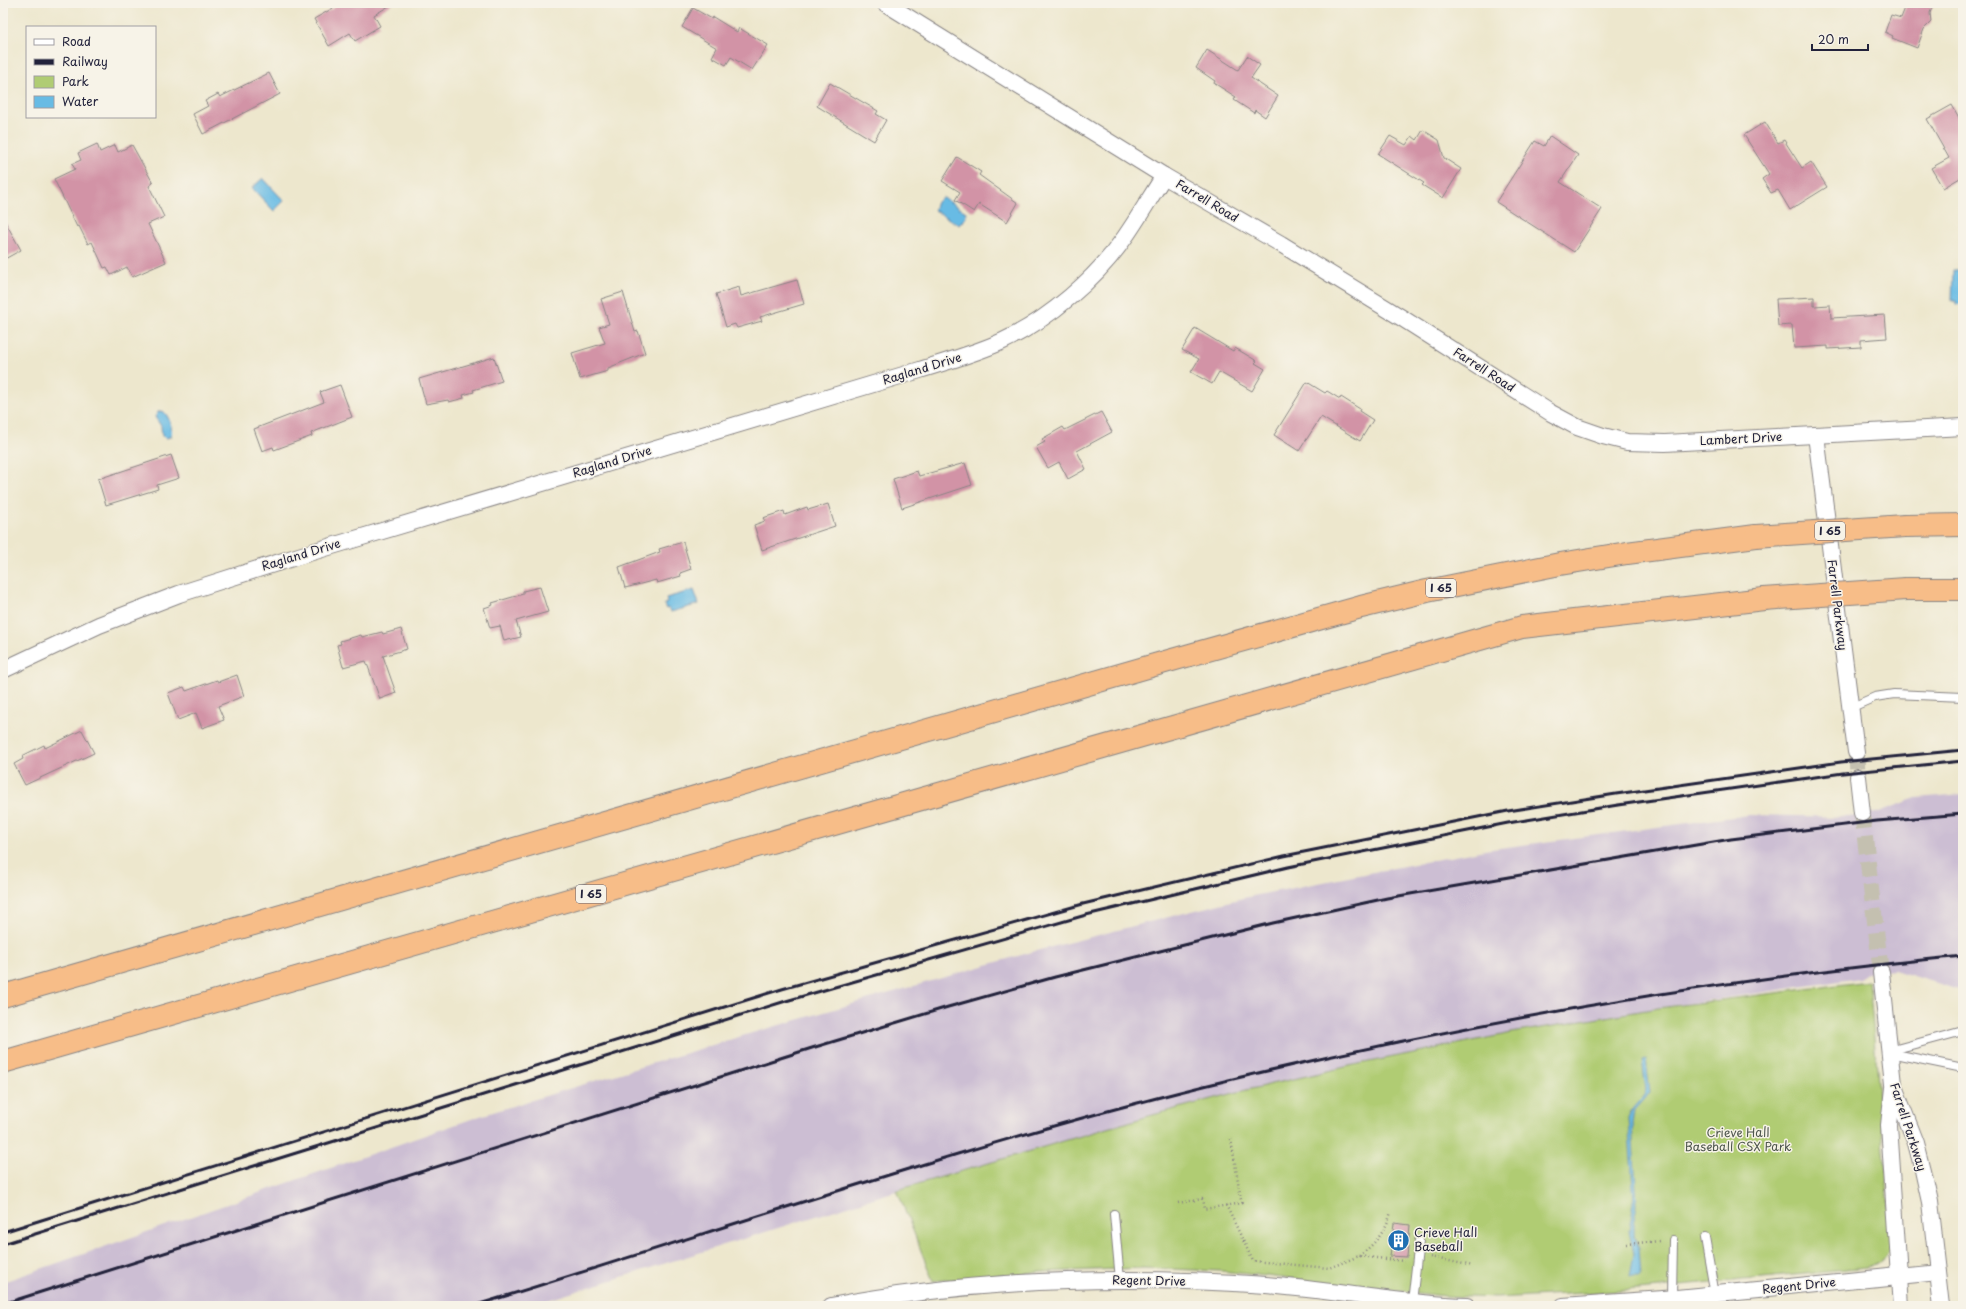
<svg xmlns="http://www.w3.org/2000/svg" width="1966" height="1309" viewBox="0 0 1966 1309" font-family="'Playpen Sans',sans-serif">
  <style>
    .industrial { fill: #ccbed3 }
    .green { fill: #b0cc73; stroke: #697757 }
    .water { fill: #68bbe4; stroke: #456e90 }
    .building { fill: #d293a6 }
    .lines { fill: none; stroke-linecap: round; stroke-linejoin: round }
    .minor-tunnel { stroke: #c4c0b0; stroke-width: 16; stroke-dasharray: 16 8; stroke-linecap: butt }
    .service-casing { stroke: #888484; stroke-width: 10 }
    .minor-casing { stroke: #888484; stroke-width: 18 }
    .motorway-casing { stroke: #888484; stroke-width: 24 }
    .path { stroke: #888484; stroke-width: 2.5; stroke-dasharray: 1 3; stroke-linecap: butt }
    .service { stroke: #fff; stroke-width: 8 }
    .minor { stroke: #fff; stroke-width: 16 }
    .motorway { stroke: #f7bd88; stroke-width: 22 }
    .rail { stroke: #22223b; stroke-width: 3 }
    .motorway-bridge-casing { stroke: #888484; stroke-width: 24; stroke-linecap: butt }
    .motorway-bridge { stroke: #f7bd88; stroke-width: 22 }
    .labels { text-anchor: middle; stroke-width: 3; stroke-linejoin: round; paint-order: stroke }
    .shield { fill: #f7f3e8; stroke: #62616f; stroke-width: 1 }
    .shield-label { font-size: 11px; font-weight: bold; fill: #22223b }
    .street-label { font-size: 12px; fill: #22223b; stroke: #f7f3e8 }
    .park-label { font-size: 12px; fill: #4d554c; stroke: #f7f3e8 }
    .poi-label { font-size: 12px; fill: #22223b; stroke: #f7f3e8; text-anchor: start }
  </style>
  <rect width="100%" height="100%" fill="#f7f3e8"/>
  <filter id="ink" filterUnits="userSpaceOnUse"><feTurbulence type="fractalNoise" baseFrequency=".025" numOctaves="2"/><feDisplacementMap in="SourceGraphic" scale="8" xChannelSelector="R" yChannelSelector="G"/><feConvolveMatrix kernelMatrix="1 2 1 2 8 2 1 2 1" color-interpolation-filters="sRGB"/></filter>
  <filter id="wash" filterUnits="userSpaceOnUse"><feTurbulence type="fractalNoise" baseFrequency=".012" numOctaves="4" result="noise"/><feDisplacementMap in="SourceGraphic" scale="16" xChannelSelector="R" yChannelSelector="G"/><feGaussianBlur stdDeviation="0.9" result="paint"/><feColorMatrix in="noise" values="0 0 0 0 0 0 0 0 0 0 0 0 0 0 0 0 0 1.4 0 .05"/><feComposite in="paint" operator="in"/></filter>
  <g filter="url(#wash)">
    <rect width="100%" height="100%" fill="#ede7cd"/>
    <polygon class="industrial" points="1963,794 1963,991 1894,970 1868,973 1860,978 1656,1008 947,1175 529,1306 3,1306 3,1282 480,1116 752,1033 1032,952 1243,898 1485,850 1748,815 1849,817 1876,813 1917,798"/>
    <path class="green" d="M 1869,981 L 1892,1240 C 1889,1255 1882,1264 1867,1268 L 1638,1290 L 1496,1298 L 1444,1296 L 1221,1271 L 1143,1268 L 1041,1272 L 933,1281 L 897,1190 L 1149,1116 L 1238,1092 L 1354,1065 L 1512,1033 L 1658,1008 Z"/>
    <g class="water">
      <polygon points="263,178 284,201 274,211 252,188"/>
      <polygon points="942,197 966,212 965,219 959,225 934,210 937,202"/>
      <polygon points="1953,270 1963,270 1963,305 1956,304 1956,301 1952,301"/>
      <path d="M 163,411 C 169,416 173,428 171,436 L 167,438 L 162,436 L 161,426 L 155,417 L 158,412 Z"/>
      <polygon points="694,590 699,604 671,612 668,608 666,609 664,604 667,603 666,598"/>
      <path d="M 1646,1059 L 1650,1092 L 1634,1110 L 1632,1124 L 1637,1204 L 1633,1224 L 1633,1234 L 1639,1248 L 1641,1277 L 1630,1277 L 1634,1254 L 1629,1230 L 1634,1202 L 1628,1118 C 1633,1103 1643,1101 1646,1090 L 1642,1060 Z"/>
    </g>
    <g id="blocks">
      <g class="building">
        <polygon points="342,3 394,3 374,15 380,26 355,41 350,33 329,46 314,19"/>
        <polygon points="1907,3 1934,3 1930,13 1931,22 1924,29 1917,48 1892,38 1893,36 1885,32 1891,15 1901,18"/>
        <polygon points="693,8 712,19 713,17 737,32 739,28 768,45 752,70 731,57 726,65 712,57 717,48 682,27"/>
        <polygon points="1207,50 1238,70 1247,56 1260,65 1251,78 1278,96 1265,117 1255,110 1254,113 1234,100 1236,97 1214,83 1215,81 1196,68"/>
        <polygon points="269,73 280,94 203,134 193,114 208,106 205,101 218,94 220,97"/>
        <polygon points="830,83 878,111 876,114 886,120 874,141 817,106"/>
        <polygon points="1952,105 1963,125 1963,183 1960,178 1943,188 1931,168 1949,158 1927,119"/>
        <polygon points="1765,122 1778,143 1784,140 1802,168 1811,162 1827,187 1790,210 1778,190 1771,193 1762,179 1769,174 1744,135"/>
        <polygon points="1423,130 1439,140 1444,158 1461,169 1443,198 1422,185 1424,183 1378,154 1390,136 1406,145 1412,136 1417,140"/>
        <polygon points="1550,136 1578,155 1560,182 1602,209 1574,252 1496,202 1535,141 1544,146"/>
        <polygon points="97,144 100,152 115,145 118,152 132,145 153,183 149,186 164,217 148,224 166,262 132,277 127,267 111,275 107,267 104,268 92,242 88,244 79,226 77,227 54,179 75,169 72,164 81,160 78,153"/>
        <polygon points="957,157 981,172 979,175 1018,203 1007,222 979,204 974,212 955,200 960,192 942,181"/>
        <polygon points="3,218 21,250 3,260"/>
        <polygon points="797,280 804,304 760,317 762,321 737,328 735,324 726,327 716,294 739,287 741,296"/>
        <polygon points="623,292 635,332 638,331 645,353 608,368 608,371 580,379 572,353 605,343 599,327 609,324 601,299"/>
        <polygon points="1814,297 1814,306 1830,305 1831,318 1885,315 1887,338 1861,340 1861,347 1828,349 1828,346 1794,348 1792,325 1778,326 1776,299"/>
        <polygon points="1195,328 1233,351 1235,348 1257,361 1255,363 1265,369 1252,391 1219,372 1212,384 1191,372 1199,359 1182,350"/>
        <polygon points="494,357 502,381 473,390 474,392 463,395 464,398 449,402 448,400 426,404 419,379"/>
        <polygon points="1307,382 1325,393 1327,391 1340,399 1341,397 1360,409 1359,411 1373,420 1360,441 1321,417 1299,451 1274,435"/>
        <polygon points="340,385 352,417 311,433 312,436 274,450 273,447 262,451 254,429 324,402 320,392"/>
        <polygon points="1101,412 1112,432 1077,451 1086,469 1068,479 1059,462 1048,468 1036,447 1045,442 1042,439 1063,427 1065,430"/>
        <polygon points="171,455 179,478 157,485 158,489 106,505 98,479"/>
        <polygon points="965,463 972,485 902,508 893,479 917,471 919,476"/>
        <polygon points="828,504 835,526 762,550 754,525 765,521 763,518 784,511 785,515 807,507 808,510"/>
        <polygon points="683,542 691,569 680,573 681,576 657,583 656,580 625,588 619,567 660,552 659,549"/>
        <polygon points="540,587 548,612 516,621 521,637 504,641 500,626 490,628 484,608 493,605 492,603 523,594 523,591"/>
        <polygon points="401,629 407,649 383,656 396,693 380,699 366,661 343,667 337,645 341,644 340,641 361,635 362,637 382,632 383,634"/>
        <polygon points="237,675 244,696 218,706 224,720 202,728 196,713 178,720 168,693 184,687 186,691 217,680 218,682"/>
        <polygon points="82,730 94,753 25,785 14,764 23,759 22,756 44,745 45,748"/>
        <polygon points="1394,1223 1410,1225 1407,1257 1390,1256"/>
      </g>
    </g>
  </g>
  <g filter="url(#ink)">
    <use href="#blocks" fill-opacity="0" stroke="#888484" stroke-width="1"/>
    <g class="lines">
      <g class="minor-tunnel">
        <polyline points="1856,752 1858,777"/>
        <polyline points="1862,813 1881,972"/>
      </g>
      <defs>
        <g id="service">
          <polyline points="1850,708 1875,697 1894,694 1963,697"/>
          <polyline points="1889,1051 1963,1031"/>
          <polyline points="1890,1053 1963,1068"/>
          <polyline points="1114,1214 1120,1280"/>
          <polyline points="1705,1238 1715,1295"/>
          <polyline points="1672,1299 1673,1240"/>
          <polyline points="1412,1302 1419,1241"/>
        </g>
        <g id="minor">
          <polyline points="885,3 1164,176 1281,244 1402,318 1551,413 1577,427 1603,436 1627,442 1665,443 1963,427"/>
          <polyline points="1816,435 1856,752"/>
          <path d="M 3,670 L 99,625 L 179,594 L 302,555 L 920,370 C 948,361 977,353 1003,341 C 1048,320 1097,278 1125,237 C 1139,217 1151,196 1164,176"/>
          <polyline points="1858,777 1862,813"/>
          <polyline points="1881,972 1893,1084 1916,1143 1923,1170 1930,1202 1942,1306"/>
          <polyline points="1893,1088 1889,1125 1901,1306"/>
          <path d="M 831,1306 C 974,1279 1122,1275 1266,1285 C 1334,1290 1400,1304 1467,1306"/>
          <polyline points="1563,1306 1677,1298 1938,1272"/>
        </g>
        <g id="motorway">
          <polyline points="1905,526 1963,525"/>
          <polyline points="1906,589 1963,589"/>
          <polyline points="3,996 1165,662 1361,607 1427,591 1560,564 1627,553 1756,536"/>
          <polyline points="3,1062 1522,627 1764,599"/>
        </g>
      </defs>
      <use href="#service" class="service-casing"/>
      <use href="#minor" class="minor-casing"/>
      <use href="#motorway" class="motorway-casing"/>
      <g class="path">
        <polyline points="1231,1139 1242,1206"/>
        <polyline points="1178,1203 1202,1199 1204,1209 1242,1203"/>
        <polyline points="1226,1205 1253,1261 1329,1268 1359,1256 1404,1261"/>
        <polyline points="1626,1244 1660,1241"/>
        <path d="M 1359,1256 C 1375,1244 1386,1231 1391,1212"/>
        <polyline points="1430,1257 1473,1266"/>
      </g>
      <use href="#service" class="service"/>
      <use href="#minor" class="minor"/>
      <use href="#motorway" class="motorway"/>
      <g class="rail">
        <polyline points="3,1232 782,989 1083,904 1284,856 1508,811 1616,794 1841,762 1963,750"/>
        <polyline points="3,1244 786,1001 1086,915 1288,867 1508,823 1618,805 1843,773 1963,761"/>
        <polyline points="3,1304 812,1048 948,1007 1055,977 1273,923 1387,898 1731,839 1877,821 1963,814"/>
        <path d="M 473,1306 C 716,1232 957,1147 1204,1086 C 1453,1025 1708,980 1963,956"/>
      </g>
      <defs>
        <g id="motorway-bridge">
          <polyline points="1756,536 1905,526"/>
          <polyline points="1764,599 1906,589"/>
        </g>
      </defs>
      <use href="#motorway-bridge" class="motorway-bridge-casing"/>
      <use href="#motorway-bridge" class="motorway-bridge"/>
    </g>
  </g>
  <defs>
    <symbol id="building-disc" viewBox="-11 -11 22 22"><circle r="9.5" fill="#1f6fb2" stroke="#f7f3e8"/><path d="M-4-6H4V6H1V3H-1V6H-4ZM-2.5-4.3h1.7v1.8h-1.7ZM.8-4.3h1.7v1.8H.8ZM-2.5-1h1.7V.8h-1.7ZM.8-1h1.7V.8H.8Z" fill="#fff"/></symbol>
  </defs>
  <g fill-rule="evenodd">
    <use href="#building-disc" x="1386" y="1228" width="25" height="25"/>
  </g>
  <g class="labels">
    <g class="shield">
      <rect x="1815" y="522" width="30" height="18" rx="3"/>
      <rect x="1426" y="579" width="30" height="18" rx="3"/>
      <rect x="576" y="885" width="30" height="18" rx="3"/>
    </g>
    <g class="shield-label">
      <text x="1830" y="535">I 65</text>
      <text x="1441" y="592">I 65</text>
      <text x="591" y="898">I 65</text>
    </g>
    <g class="street-label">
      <text transform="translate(1207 201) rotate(31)" y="4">Farrell Road</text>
      <text transform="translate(922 369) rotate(-17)" y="4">Ragland Drive</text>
      <text transform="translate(1484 370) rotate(33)" y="4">Farrell Road</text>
      <text transform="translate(1741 439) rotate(-3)" y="4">Lambert Drive</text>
      <text transform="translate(612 462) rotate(-17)" y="4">Ragland Drive</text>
      <text transform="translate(301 555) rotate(-17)" y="4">Ragland Drive</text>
      <text transform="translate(1837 605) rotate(83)" y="4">Farrell Parkway</text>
      <text transform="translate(1908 1127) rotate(72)" y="4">Farrell Parkway</text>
      <text transform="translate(1149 1281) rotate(1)" y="4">Regent Drive</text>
      <text transform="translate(1799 1286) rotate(-6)" y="4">Regent Drive</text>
    </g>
    <g class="park-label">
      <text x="1738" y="1137">Crieve Hall<tspan x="1738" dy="14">Baseball CSX Park</tspan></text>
    </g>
    <g class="poi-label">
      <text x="1414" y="1237">Crieve Hall<tspan x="1414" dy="14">Baseball</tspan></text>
    </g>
  </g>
  <rect width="1966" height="1309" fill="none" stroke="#f7f3e8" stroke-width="16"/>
  <rect x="26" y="26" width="130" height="92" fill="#f7f3e8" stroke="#a29fa3"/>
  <rect x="34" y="39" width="20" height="6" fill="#ffffff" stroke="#a29fa3"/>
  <text x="62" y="46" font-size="12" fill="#22223b">Road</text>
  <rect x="34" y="59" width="20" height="6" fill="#22223b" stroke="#a29fa3"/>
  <text x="62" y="66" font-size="12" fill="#22223b">Railway</text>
  <rect x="34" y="76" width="20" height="12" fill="#b0cc73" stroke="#a29fa3"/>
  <text x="62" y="86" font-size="12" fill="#22223b">Park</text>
  <rect x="34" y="96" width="20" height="12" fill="#68bbe4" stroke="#a29fa3"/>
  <text x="62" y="106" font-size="12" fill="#22223b">Water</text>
  <path d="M1812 44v6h56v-6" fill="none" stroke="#22223b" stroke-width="2"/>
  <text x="1818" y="44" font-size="12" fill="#22223b" stroke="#f7f3e8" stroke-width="3" paint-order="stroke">20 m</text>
</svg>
